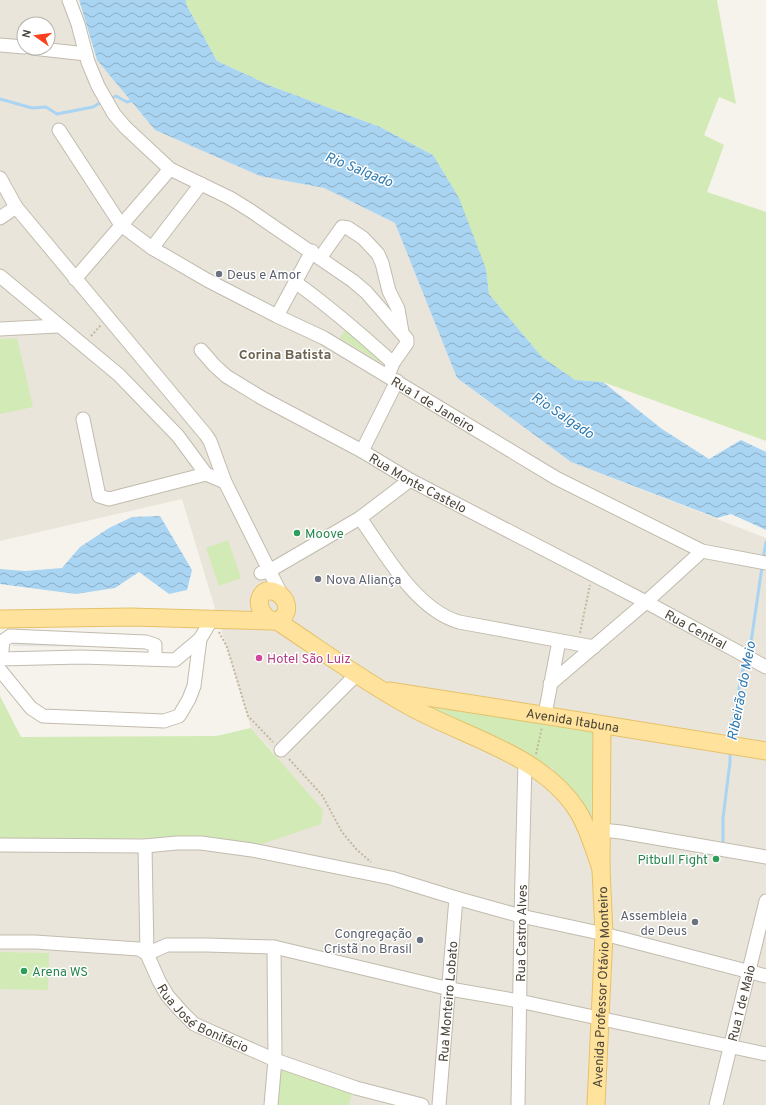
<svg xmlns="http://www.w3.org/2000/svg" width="766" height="1105" viewBox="0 0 766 1105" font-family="Overpass,sans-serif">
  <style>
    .residential { fill: #eae5da; fill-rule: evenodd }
    .green { fill: #d2eab5 }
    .parking { fill: #e5e3e0 }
    .water { fill: url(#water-waves) }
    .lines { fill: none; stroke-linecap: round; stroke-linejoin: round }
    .stream { stroke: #a9d4f2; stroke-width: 3 }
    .minor-casing { stroke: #c2bbae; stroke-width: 15 }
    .major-casing { stroke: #e6c16a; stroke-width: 19 }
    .path { stroke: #c4b79f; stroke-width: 2; stroke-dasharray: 2 2; stroke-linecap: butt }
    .minor { stroke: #fff; stroke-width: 13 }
    .major { stroke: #ffe39c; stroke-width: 17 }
    .worship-dot { fill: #6b7280; stroke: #fff; stroke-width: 1.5 }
    .leisure-dot { fill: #2e9e5b; stroke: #fff; stroke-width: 1.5 }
    .hotel-dot { fill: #d1479c; stroke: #fff; stroke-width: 1.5 }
    .labels { text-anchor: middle; stroke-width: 3; stroke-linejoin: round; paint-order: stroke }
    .worship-label { font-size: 13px; fill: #5b616d; stroke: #fff; text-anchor: start }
    .street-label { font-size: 13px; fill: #4b4439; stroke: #fff }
    .leisure-label { font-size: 13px; fill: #27864d; stroke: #fff; text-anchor: start }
    .hotel-label { font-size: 13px; fill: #b23c85; stroke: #fff; text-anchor: start }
    .water-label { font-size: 14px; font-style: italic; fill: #2e7ab2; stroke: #fff }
    .neighbourhood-label { font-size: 14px; font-weight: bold; fill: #6e6250; stroke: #fff }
  </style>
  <defs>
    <pattern id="water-waves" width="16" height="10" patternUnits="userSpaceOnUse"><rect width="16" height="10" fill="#a9d4f2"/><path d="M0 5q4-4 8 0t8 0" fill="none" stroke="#8caec5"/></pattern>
  </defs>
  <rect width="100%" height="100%" fill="#f6f3ec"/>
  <path class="residential" d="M 0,0 L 62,0 L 77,35 L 155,130 L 260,176 L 324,188 L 395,223 L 457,378 L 571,462 L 766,538 L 766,1105 L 0,1105 L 0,842 L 178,837 L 276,755 L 251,728 L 182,499 L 0,541 ZM 24,24 L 48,24 L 48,48 L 24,48 Z"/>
  <g class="green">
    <polygon points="186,0 717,0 736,104 719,97 704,135 724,145 707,192 766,212 766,441 603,382 575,380 542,357 489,294 486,269 433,155 380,127 271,86 217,61 186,4"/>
    <polygon points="347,326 388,367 340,338"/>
    <polygon points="17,338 33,407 0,414 0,339"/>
    <polygon points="228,540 241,578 219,586 206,548"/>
    <polygon points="0,696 21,737 216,736 251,728 323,810 321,824 256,846 178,837 0,842"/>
    <polygon points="405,699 594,731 591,817 552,768"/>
    <polygon points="0,952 49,953 48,990 0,989"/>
    <polygon points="281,1065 352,1093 349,1105 278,1105"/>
  </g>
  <polygon class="parking" points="13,633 90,635 90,647 13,646"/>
  <g class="water">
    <polygon points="79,0 186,0 186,4 217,61 271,86 380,127 433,155 459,198 486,269 489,294 542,357 575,380 603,382 662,429 709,459 741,440 766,452 766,530 731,514 717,518 571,462 457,378 395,223 324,188 260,176 155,130 97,60"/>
    <polygon points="160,516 192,570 187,590 169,594 139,572 115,588 76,594 0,584 0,569 25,571 62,568 80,547 109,528 132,517"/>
  </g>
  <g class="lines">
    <g class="stream">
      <polyline points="0,99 32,108 46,107 57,114 93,107 103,101"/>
      <polyline points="110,99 116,96 127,102 135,100"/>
      <polyline points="763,559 766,542"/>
      <polyline points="747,654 751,642 762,567"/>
      <polyline points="730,740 741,677 746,659"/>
      <polyline points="723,841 723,818 730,762 730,751"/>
    </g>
    <defs>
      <g id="minor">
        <polyline points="69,0 78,24 88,62 98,86 114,114 125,127 170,169 230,198 251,211 353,281 366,292 407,339 407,343 393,363 388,376"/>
        <polyline points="0,45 24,47"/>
        <polyline points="32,48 86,54"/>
        <path id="s1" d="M 59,130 L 121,225 L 152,248 L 207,280 L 277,316 L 324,338 L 556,478 L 702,551 L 766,563"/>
        <polyline points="0,178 16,207 206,435 210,441 225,482 282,596"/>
        <polyline points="0,218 16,207"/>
        <polyline points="152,248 201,184"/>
        <polyline points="320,258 342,227 348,228 363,238 378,254 382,263 389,291 398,309 402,332"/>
        <polyline points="0,276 119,375 178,436 206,474 225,482"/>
        <polyline points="75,279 170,169"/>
        <path d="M 295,282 C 330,307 361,334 393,363"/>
        <polyline points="277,316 312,251"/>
        <polyline points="0,329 58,326"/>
        <path id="s2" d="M 201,350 L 214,365 L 226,376 L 262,398 L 362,451 L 410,480 L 646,602 L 766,667"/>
        <polyline points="83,419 99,496 109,499 206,474"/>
        <polyline points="362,451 397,381"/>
        <path d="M 360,518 C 385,553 415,609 459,622 L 594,647"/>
        <polyline points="261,573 269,571 360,518 410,480"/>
        <polyline points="0,659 81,657 175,660 200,639 212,619"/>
        <polyline points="1,659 3,641 10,636 146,642 155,645 155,659"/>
        <polyline points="0,670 31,708 43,716 164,721 179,716 189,699 194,686 200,639"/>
        <polyline points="550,684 646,602 702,551"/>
        <polyline points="545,714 559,641"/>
        <polyline points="281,750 357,674"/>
        <polyline points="601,830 621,832 766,857"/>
        <polyline points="0,845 145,846 177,843 201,843 252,850 391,878 456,898 521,916 604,934 766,976"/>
        <polyline points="145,846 147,954 167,945 206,945 274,947 450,989 519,1001 766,1054"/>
        <path id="s3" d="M 0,942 L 35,942 L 139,949 L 147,954 L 159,981 L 167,995 L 181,1011 L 194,1024 L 275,1060 L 356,1088 L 422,1105"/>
        <polyline points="271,1105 275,1060 274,947"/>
        <path id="s4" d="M 439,1105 L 456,898"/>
        <path id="s5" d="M 518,1105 L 521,916 L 525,762"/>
        <path id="s6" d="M 716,1105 L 766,901"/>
      </g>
      <g id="major">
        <polyline points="0,619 130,617 273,621"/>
        <path d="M 277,621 C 296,613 284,588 266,591 C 252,599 262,621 277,621 C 321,650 363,681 409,706 C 464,737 541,754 577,810 C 588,827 594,849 601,869"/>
        <path id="s7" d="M 389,691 C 515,710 640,731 766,751"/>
        <path id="s8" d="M 596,1105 L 604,934 L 601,869 L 602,725"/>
      </g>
    </defs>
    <use href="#minor" class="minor-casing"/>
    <use href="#major" class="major-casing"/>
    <g class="path">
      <polyline points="91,336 101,325"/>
      <polyline points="219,632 227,647 248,716 273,742"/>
      <polyline points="580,633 590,585"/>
      <polyline points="536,754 542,727"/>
      <polyline points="289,759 322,795 342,832 357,850 371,862"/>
    </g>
    <use href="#minor" class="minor"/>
    <use href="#major" class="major"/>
  </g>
  <g class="worship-dot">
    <circle cx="219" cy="274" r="4"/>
    <circle cx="318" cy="579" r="4"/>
    <circle cx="695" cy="922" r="4"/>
    <circle cx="420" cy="940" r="4"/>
  </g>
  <g class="leisure-dot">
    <circle cx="297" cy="533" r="4"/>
    <circle cx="716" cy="859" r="4"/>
    <circle cx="24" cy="971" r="4"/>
  </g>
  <circle class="hotel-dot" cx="259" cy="658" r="4"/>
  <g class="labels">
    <g class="worship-label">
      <text x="227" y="279">Deus e Amor</text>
      <text x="326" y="584">Nova Aliança</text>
      <text x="687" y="920" text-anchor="end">Assembleia<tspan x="687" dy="15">de Deus</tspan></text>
      <text x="412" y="938" text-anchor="end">Congregação<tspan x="412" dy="15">Cristã no Brasil</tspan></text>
    </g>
    <g class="street-label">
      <text dy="5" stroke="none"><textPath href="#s1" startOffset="474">Rua 1 de Janeiro</textPath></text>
      <text dy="5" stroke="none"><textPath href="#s2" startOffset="256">Rua Monte Castelo</textPath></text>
      <text dy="5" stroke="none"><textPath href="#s2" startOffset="570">Rua Central</textPath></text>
      <text dy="5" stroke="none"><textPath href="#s7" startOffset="186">Avenida Itabuna</textPath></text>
      <text dy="5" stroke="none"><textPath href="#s5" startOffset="172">Rua Castro Alves</textPath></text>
      <text dy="5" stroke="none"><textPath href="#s8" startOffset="118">Avenida Professor Otávio Monteiro</textPath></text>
      <text dy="5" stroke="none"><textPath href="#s4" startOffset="104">Rua Monteiro Lobato</textPath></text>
      <text dy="5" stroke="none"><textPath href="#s6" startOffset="105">Rua 1 de Maio</textPath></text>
      <text dy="5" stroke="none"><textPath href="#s3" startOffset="238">Rua José Bonifácio</textPath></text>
    </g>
    <g class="leisure-label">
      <text x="305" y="538">Moove</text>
      <text x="708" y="864" text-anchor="end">Pitbull Fight</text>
      <text x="32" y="976">Arena WS</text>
    </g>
    <g class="hotel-label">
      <text x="267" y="663">Hotel São Luiz</text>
    </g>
    <g class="water-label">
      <text transform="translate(359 169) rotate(22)" y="5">Rio Salgado</text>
      <text transform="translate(563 415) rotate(34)" y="5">Rio Salgado</text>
      <text transform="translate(741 691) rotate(-79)" y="5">Ribeirão do Meio</text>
    </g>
    <g class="neighbourhood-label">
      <text x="285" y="359">Corina Batista</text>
    </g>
  </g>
  <g transform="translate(36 36) rotate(284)"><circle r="19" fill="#ffffff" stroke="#b7b4b0"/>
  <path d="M0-3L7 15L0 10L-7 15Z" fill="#fc3f1d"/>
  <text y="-6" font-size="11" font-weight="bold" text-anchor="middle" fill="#4b4439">N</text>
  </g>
</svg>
